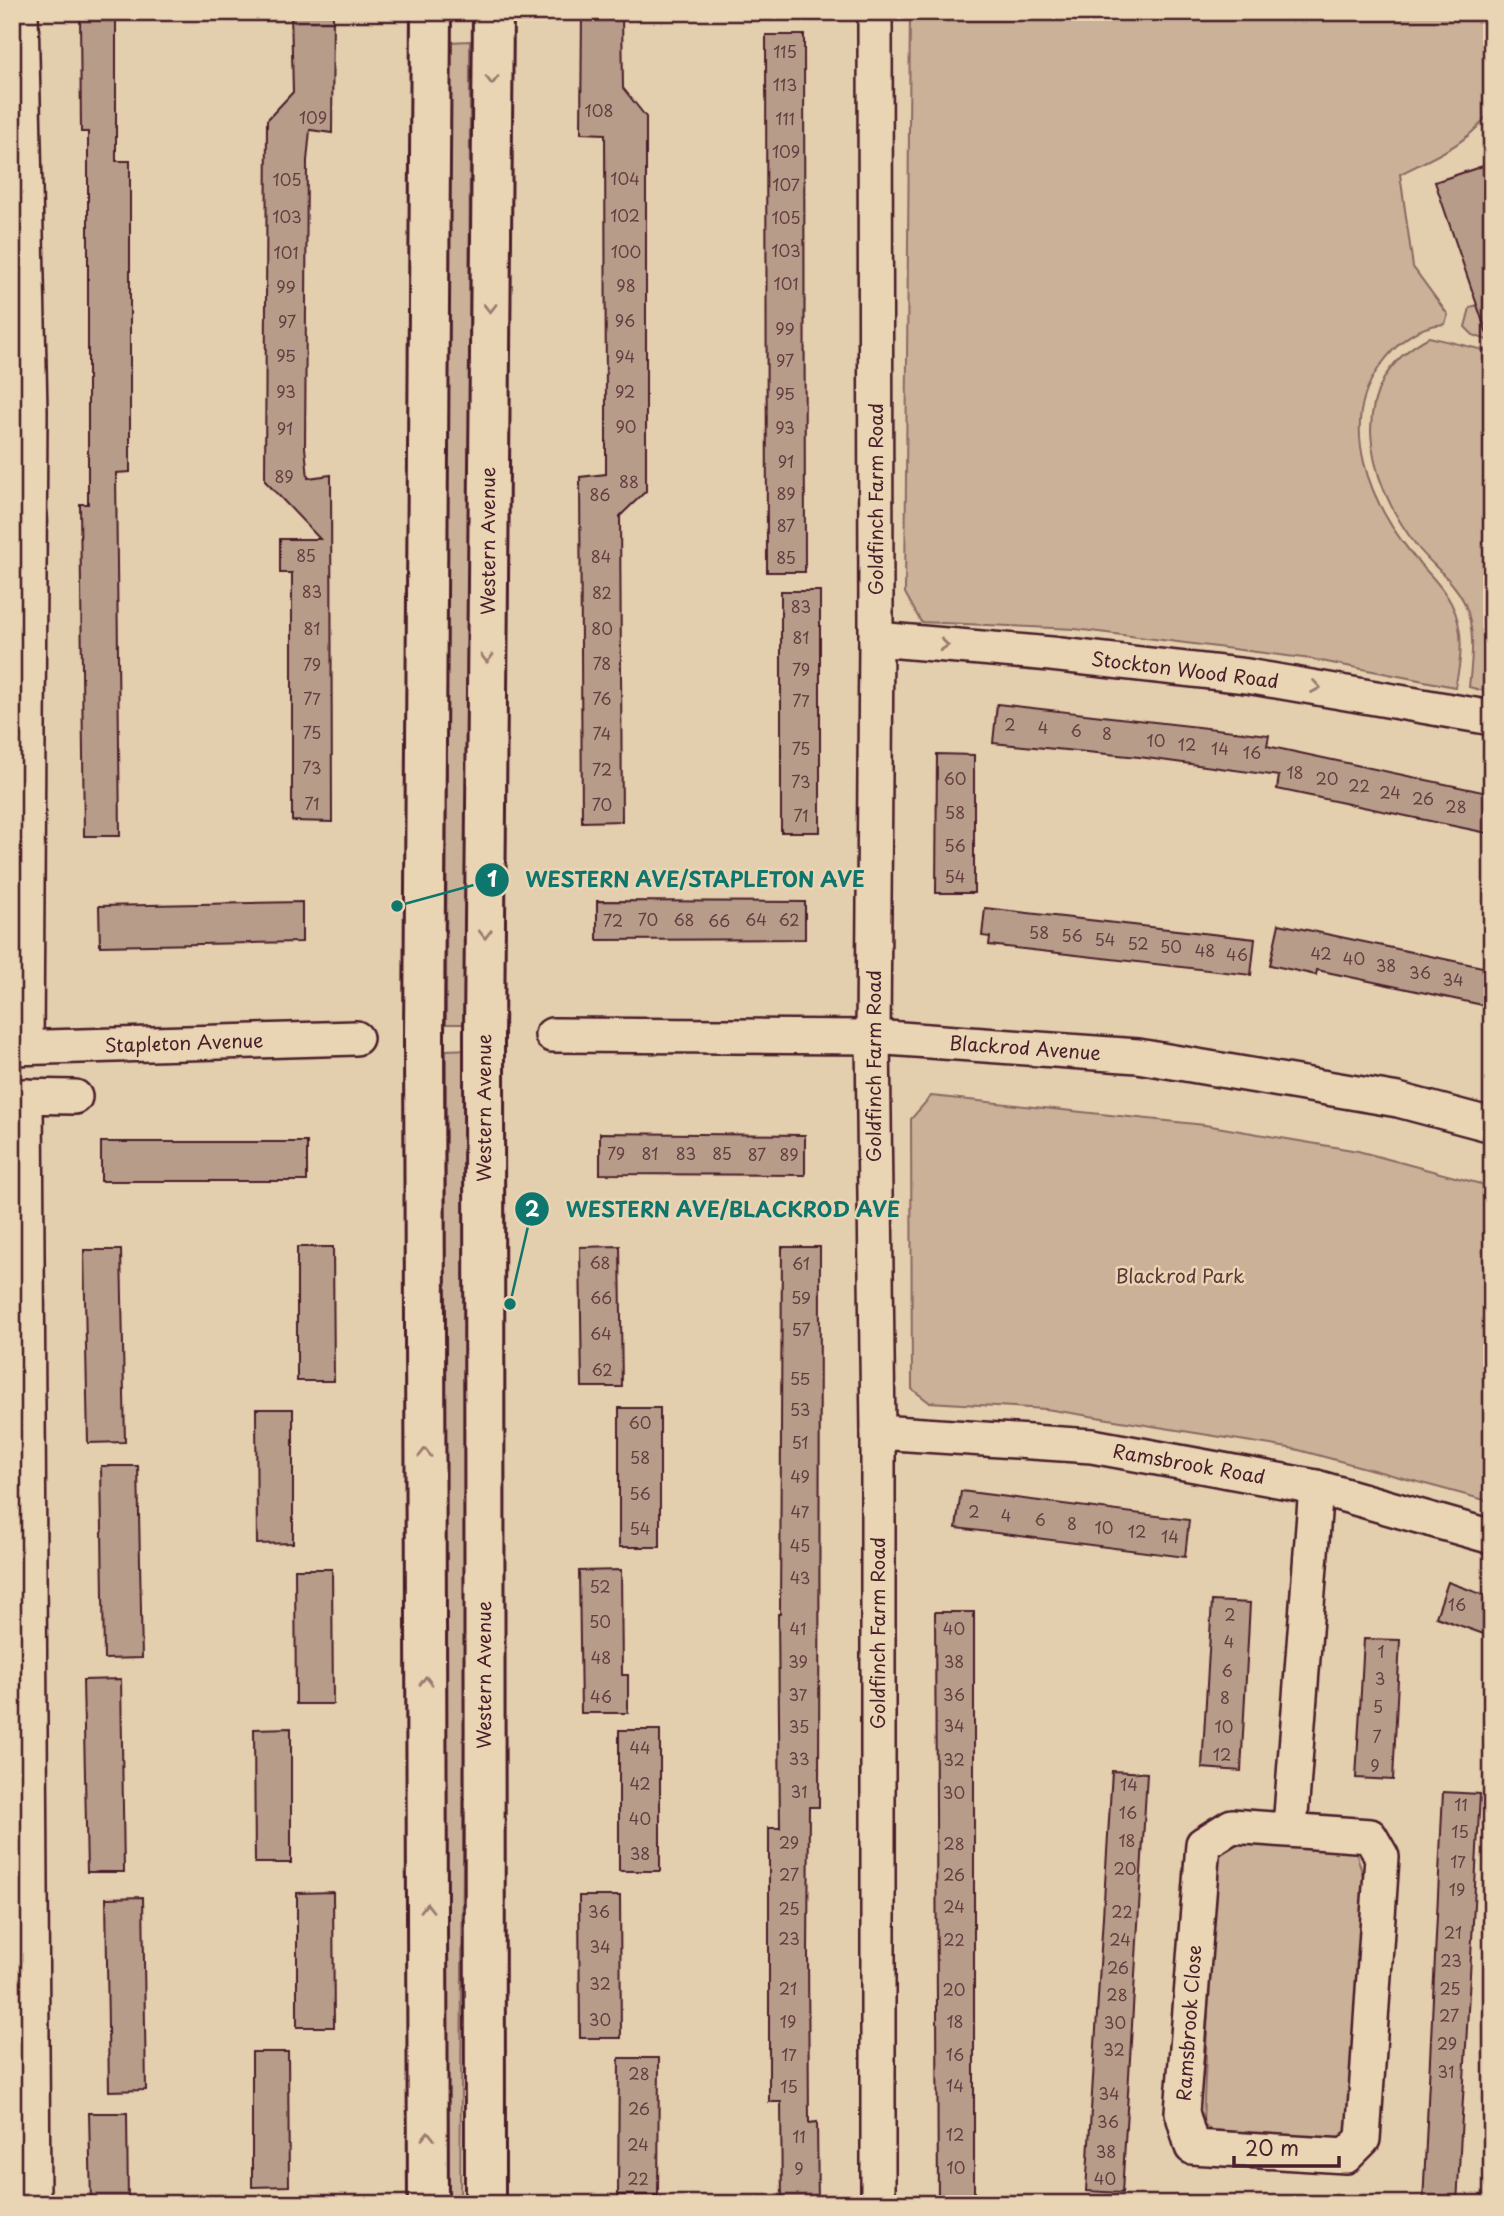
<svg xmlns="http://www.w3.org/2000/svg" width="1504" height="2216" viewBox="0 0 1504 2216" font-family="'Playpen Sans',sans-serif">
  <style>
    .green { fill: #cab198; stroke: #8a6862; stroke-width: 2 }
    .building { fill: #b79d89; stroke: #4a1f2b; stroke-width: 2 }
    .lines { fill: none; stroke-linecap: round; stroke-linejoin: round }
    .street-casing { stroke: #4a1f2b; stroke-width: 38 }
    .secondary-casing { stroke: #4a1f2b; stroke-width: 44 }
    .street { stroke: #e9d5b3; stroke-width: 33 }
    .secondary { stroke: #e9d5b3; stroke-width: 38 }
    .oneway { stroke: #9a7a6f }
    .labels { text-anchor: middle; stroke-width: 5; stroke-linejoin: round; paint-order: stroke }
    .number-label { font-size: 16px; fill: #653e42 }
    .street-label { font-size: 19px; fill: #4a1f2b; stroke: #e9d5b3 }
    .park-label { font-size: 19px; fill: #5d353b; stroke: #e9d5b3 }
    .leader { fill: none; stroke: #0f766e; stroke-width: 2.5 }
    .callout-dot { fill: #0f766e; stroke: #e9d5b3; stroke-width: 2.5 }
    .mark-label { font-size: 21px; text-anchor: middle; font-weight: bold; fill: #fff }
    .callout-label { font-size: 21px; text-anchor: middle; font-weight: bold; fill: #0f766e; stroke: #e9d5b3; stroke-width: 5; stroke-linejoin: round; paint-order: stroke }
  </style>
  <rect width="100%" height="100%" fill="#e3ceae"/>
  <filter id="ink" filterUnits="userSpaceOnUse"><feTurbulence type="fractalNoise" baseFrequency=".0143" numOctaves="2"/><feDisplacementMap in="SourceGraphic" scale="14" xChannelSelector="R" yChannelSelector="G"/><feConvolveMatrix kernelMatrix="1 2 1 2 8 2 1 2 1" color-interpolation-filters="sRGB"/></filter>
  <g filter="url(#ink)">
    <g class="green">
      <path d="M 910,12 L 1492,12 L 1492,108 C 1472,143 1433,157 1400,174 L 1413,267 L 1448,315 L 1445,324 C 1415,326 1397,343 1380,366 C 1337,425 1370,502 1411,553 C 1424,570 1441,583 1451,603 C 1465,629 1462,659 1455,687 L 1311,659 L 1075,629 L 921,622 L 905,593 Z"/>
      <polygon points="470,41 468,1024 446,1024 449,42"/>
      <polygon points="1481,303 1492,305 1492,342 1473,335 1465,327 1470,308"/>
      <path d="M 1429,337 L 1492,352 L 1492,693 L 1469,687 C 1472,659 1476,629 1464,602 C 1453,579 1431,565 1416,545 C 1366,480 1342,383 1429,337 Z"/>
      <polygon points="470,1049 460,2204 442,2204 446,1050"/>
      <polygon points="931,1096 1205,1125 1358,1151 1492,1187 1492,1502 1295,1449 1046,1409 929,1402 912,1389 911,1119"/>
      <polygon points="1245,1840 1356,1851 1363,1876 1352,2124 1338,2141 1218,2137 1203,2123 1214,1869 1223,1850"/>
    </g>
    <g class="building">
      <polygon points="80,12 116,12 116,161 130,161 130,472 116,473 120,836 84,836 80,504 88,504 88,132 81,132"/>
      <polygon points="291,12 333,12 332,133 310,130 307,161 305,447 308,478 331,475 332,822 292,821 292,573 280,573 280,539 320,539 265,481 267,120 293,92"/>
      <polygon points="582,12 622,12 623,88 646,117 646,491 620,516 622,821 582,822 580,477 606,474 606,411 605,134 581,133"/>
      <polygon points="766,35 804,35 805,572 767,572"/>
      <polygon points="1492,163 1492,333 1487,334 1435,182"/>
      <rect x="781" y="591" width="39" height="241"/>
      <polygon points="997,704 1269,735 1267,746 1492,794 1492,834 1277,789 1279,776 1139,757 993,743"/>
      <polygon points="937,754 974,755 974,893 936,893"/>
      <polygon points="597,901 805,902 805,939 597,940"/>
      <polygon points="302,902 302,942 100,946 99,906"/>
      <polygon points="985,908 1255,939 1251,975 989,945 990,937 982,936"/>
      <polygon points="1279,924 1492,969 1492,1007 1317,970 1316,975 1270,965"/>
      <polygon points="600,1133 805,1135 805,1175 600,1174"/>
      <rect x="101" y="1142" width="206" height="39"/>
      <polygon points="620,1246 622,1387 582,1387 580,1247"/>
      <polygon points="297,1247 333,1247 334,1381 297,1381"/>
      <polygon points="782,1247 820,1247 819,1807 809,1807 808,1954 809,2123 817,2122 818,2204 782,2204 781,2102 769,2102 769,1828 780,1828 778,1614 780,1614"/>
      <polygon points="84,1250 121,1250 125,1442 88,1443"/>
      <rect x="619" y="1408" width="41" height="139"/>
      <polygon points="256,1409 293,1409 293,1543 257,1544"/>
      <polygon points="101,1466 138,1466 142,1658 104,1659"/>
      <polygon points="961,1491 1189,1520 1185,1557 956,1528"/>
      <polygon points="295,1569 332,1569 333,1704 296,1704"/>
      <polygon points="621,1570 622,1675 628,1675 628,1713 581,1713 579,1571"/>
      <polygon points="1448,1582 1492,1598 1492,1637 1436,1617"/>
      <polygon points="1212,1601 1250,1603 1241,1771 1202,1768"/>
      <polygon points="935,1612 974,1612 974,2204 938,2204"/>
      <polygon points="1364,1639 1400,1640 1393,1780 1356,1778"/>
      <polygon points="121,1679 124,1872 87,1872 83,1680"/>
      <polygon points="291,1728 291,1863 255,1863 254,1729"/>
      <rect x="619" y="1730" width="41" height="141"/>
      <polygon points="1112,1771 1147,1773 1122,2193 1086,2191"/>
      <polygon points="1443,1792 1480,1794 1474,1904 1457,2204 1423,2204"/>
      <polygon points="333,1892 334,2027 297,2027 297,1893"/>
      <polygon points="579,1896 620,1896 621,2038 580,2038"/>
      <polygon points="143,1897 146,2090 109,2091 106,1898"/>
      <polygon points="252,2052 288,2052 289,2186 252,2187"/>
      <polygon points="619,2058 659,2058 658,2195 618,2195"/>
      <polygon points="89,2113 127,2113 128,2204 91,2204"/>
    </g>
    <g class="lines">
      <defs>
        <g id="street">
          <polyline points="21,12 30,411 26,1047"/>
          <polyline points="875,12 876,639 873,1037 878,1432 878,2204"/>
          <polyline points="876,639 1051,654 1247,676 1492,718"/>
          <polyline points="552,1035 873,1037 1138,1056 1398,1100 1492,1125"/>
          <polyline points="12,1048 356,1038"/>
          <polyline points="12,1096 75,1097"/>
          <polyline points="26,1096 33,2204"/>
          <polyline points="878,1432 1092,1446 1316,1487 1492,1537"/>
          <polygon points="1232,1826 1370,1836 1382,1857 1363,2139 1346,2156 1192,2147 1182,2112 1203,1844"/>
          <polyline points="1290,1828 1316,1487"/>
        </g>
        <g id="secondary">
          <polyline points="428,2204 424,1036 431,12"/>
          <polyline points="485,2204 484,1035 493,12"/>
        </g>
      </defs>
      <use href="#street" class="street-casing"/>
      <use href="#secondary" class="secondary-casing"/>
      <use href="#street" class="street"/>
      <use href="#secondary" class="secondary"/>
    </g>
    <defs><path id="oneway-chevron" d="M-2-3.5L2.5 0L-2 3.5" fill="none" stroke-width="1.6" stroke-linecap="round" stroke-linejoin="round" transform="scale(1.75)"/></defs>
    <g class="oneway">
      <use href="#oneway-chevron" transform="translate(492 80) rotate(90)"/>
      <use href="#oneway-chevron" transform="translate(490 308) rotate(90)"/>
      <use href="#oneway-chevron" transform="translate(944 645) rotate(5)"/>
      <use href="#oneway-chevron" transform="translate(487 658) rotate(90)"/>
      <use href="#oneway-chevron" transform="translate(1316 687) rotate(9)"/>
      <use href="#oneway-chevron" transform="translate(485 934) rotate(90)"/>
      <use href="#oneway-chevron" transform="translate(425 1453) rotate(-90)"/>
      <use href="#oneway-chevron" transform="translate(426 1681) rotate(-90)"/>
      <use href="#oneway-chevron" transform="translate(427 1908) rotate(-90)"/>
      <use href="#oneway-chevron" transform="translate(428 2136) rotate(-90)"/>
    </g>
  </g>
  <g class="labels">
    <g class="number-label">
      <text x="785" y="58">115</text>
      <text x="785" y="91">113</text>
      <text x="599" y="117">108</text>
      <text x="313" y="124">109</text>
      <text x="785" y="125">111</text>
      <text x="786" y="158">109</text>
      <text x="625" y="185">104</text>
      <text x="287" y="186">105</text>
      <text x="786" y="191">107</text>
      <text x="625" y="222">102</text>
      <text x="287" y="223">103</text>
      <text x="786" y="224">105</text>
      <text x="786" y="257">103</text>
      <text x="626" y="258">100</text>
      <text x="286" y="259">101</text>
      <text x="786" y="290">101</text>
      <text x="626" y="292">98</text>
      <text x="286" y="293">99</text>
      <text x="625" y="327">96</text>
      <text x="287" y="328">97</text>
      <text x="785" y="335">99</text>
      <text x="286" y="362">95</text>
      <text x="625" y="363">94</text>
      <text x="785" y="367">97</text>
      <text x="286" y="398">93</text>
      <text x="625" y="398">92</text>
      <text x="785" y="400">95</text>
      <text x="626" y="433">90</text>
      <text x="785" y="434">93</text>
      <text x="285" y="435">91</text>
      <text x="786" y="468">91</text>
      <text x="284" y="483">89</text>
      <text x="629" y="488">88</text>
      <text x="786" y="500">89</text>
      <text x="600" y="501">86</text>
      <text x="786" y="532">87</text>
      <text x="306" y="562">85</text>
      <text x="601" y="563">84</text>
      <text x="786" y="564">85</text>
      <text x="312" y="598">83</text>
      <text x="602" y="599">82</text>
      <text x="801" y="613">83</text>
      <text x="312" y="635">81</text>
      <text x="602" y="635">80</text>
      <text x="801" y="644">81</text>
      <text x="602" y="670">78</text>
      <text x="312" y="671">79</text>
      <text x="801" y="676">79</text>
      <text x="312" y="705">77</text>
      <text x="602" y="705">76</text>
      <text x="801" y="707">77</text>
      <text x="1010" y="731">2</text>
      <text x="1043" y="734">4</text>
      <text x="1076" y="737">6</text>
      <text x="312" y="739">75</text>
      <text x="602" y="740">74</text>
      <text x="1107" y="740">8</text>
      <text x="1156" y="747">10</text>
      <text x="1187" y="751">12</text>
      <text x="801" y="755">75</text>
      <text x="1220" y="755">14</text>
      <text x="1252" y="759">16</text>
      <text x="312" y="774">73</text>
      <text x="602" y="776">72</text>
      <text x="1295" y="779">18</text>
      <text x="955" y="785">60</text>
      <text x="1327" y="785">20</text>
      <text x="801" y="788">73</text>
      <text x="1359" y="792">22</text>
      <text x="1390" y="799">24</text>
      <text x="1423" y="805">26</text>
      <text x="312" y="810">71</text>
      <text x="602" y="811">70</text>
      <text x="1456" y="813">28</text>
      <text x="955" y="819">58</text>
      <text x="801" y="822">71</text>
      <text x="955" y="852">56</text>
      <text x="955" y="883">54</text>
      <text x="648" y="926">70</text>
      <text x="684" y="926">68</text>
      <text x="756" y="926">64</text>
      <text x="789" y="926">62</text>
      <text x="613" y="927">72</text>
      <text x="719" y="927">66</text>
      <text x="1039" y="939">58</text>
      <text x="1072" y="942">56</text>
      <text x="1105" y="946">54</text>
      <text x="1138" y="950">52</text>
      <text x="1171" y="953">50</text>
      <text x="1205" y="957">48</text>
      <text x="1321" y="960">42</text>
      <text x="1237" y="961">46</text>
      <text x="1354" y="965">40</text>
      <text x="1386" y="972">38</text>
      <text x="1420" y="979">36</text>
      <text x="1453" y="986">34</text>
      <text x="616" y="1160">79</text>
      <text x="650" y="1160">81</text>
      <text x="686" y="1160">83</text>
      <text x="722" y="1160">85</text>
      <text x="757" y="1161">87</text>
      <text x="789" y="1161">89</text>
      <text x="600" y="1269">68</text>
      <text x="801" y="1270">61</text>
      <text x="601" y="1304">66</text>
      <text x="801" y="1304">59</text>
      <text x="801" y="1336">57</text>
      <text x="601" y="1340">64</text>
      <text x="602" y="1376">62</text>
      <text x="800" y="1385">55</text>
      <text x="800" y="1416">53</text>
      <text x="640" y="1429">60</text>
      <text x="800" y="1449">51</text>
      <text x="640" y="1464">58</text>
      <text x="800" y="1483">49</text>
      <text x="640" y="1500">56</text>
      <text x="800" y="1518">47</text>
      <text x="974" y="1518">2</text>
      <text x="1006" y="1522">4</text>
      <text x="1040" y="1526">6</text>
      <text x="1072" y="1530">8</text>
      <text x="1104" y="1534">10</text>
      <text x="640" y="1535">54</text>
      <text x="1137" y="1538">12</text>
      <text x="1170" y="1543">14</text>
      <text x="800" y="1552">45</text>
      <text x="800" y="1584">43</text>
      <text x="600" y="1593">52</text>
      <text x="1457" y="1611">16</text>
      <text x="1230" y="1621">2</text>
      <text x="600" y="1628">50</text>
      <text x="798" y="1635">41</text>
      <text x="954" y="1635">40</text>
      <text x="1229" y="1648">4</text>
      <text x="1381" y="1658">1</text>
      <text x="601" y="1664">48</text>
      <text x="798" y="1668">39</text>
      <text x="954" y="1668">38</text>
      <text x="1227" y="1677">6</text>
      <text x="1380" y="1685">3</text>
      <text x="798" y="1701">37</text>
      <text x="954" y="1701">36</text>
      <text x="601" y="1703">46</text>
      <text x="1225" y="1704">8</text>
      <text x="1378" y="1713">5</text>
      <text x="954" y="1732">34</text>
      <text x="799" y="1733">35</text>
      <text x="1224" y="1733">10</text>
      <text x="1377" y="1743">7</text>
      <text x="640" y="1754">44</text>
      <text x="1222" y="1761">12</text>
      <text x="799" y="1765">33</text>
      <text x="954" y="1766">32</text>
      <text x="1375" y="1772">9</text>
      <text x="640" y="1790">42</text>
      <text x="1129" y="1791">14</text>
      <text x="799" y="1798">31</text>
      <text x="954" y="1799">30</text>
      <text x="1461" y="1811">11</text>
      <text x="1128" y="1819">16</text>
      <text x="640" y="1825">40</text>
      <text x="1460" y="1838">15</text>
      <text x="1127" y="1847">18</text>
      <text x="789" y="1849">29</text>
      <text x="954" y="1850">28</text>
      <text x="640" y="1860">38</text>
      <text x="1458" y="1868">17</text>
      <text x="1125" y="1875">20</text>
      <text x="789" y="1881">27</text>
      <text x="954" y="1881">26</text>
      <text x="1457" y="1896">19</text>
      <text x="954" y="1913">24</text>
      <text x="789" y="1915">25</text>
      <text x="599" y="1918">36</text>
      <text x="1122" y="1918">22</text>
      <text x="1453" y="1939">21</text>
      <text x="789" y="1945">23</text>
      <text x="954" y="1946">22</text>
      <text x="1120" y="1946">24</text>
      <text x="600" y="1953">34</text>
      <text x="1451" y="1967">23</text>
      <text x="1118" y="1974">26</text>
      <text x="600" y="1990">32</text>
      <text x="788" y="1995">21</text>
      <text x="1450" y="1995">25</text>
      <text x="954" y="1996">20</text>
      <text x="1117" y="2001">28</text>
      <text x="1449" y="2022">27</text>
      <text x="600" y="2026">30</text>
      <text x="788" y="2028">19</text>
      <text x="955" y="2028">18</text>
      <text x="1115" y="2029">30</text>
      <text x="1447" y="2050">29</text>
      <text x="1114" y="2056">32</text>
      <text x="789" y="2061">17</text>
      <text x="955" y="2061">16</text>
      <text x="1446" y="2078">31</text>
      <text x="639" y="2080">28</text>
      <text x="955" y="2092">14</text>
      <text x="789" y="2093">15</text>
      <text x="1109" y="2100">34</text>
      <text x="639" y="2115">26</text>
      <text x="1108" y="2128">36</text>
      <text x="955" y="2141">12</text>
      <text x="799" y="2143">11</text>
      <text x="638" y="2151">24</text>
      <text x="1106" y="2158">38</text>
      <text x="956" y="2174">10</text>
      <text x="799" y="2175">9</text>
      <text x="638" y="2185">22</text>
      <text x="1105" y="2185">40</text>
    </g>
    <g class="street-label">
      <text transform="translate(876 499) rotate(-90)" y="7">Goldfinch Farm Road</text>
      <text transform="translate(488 541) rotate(-90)" y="7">Western Avenue</text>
      <text transform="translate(1185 670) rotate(7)" y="7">Stockton Wood Road</text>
      <text transform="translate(184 1043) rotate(-2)" y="7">Stapleton Avenue</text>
      <text transform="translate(1025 1048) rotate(4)" y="7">Blackrod Avenue</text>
      <text transform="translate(874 1066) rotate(-90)" y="7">Goldfinch Farm Road</text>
      <text transform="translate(484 1108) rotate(-90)" y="7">Western Avenue</text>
      <text transform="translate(1189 1464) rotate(10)" y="7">Ramsbrook Road</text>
      <text transform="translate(878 1633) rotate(-90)" y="7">Goldfinch Farm Road</text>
      <text transform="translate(484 1675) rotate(-90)" y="7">Western Avenue</text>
      <text transform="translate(1189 2023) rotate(-86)" y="7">Ramsbrook Close</text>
    </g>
    <g class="park-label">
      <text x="1180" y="1283">Blackrod Park</text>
    </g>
  </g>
  <path class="leader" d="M397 906L492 880M510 1304L532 1209"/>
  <g class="callout-dot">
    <circle cx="397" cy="906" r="7"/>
    <circle cx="510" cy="1304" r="7"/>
    <circle cx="492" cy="880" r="18"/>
    <circle cx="532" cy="1209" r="18"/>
  </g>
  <g class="mark-label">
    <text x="492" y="887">1</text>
    <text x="532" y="1217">2</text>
  </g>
  <g class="callout-label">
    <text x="695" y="887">WESTERN AVE/STAPLETON AVE</text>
    <text x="733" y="1217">WESTERN AVE/BLACKROD AVE</text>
  </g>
  <rect width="1504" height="2216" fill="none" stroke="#e9d5b3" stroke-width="42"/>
  <rect x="21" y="21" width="1462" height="2174" fill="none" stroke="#4a1f2b" stroke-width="2.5" filter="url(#ink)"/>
  <path d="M1234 2156v10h105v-10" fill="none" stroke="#4a1f2b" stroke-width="3.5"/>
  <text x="1245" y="2156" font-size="21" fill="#4a1f2b" stroke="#e9d5b3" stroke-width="5" paint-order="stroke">20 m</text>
</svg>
